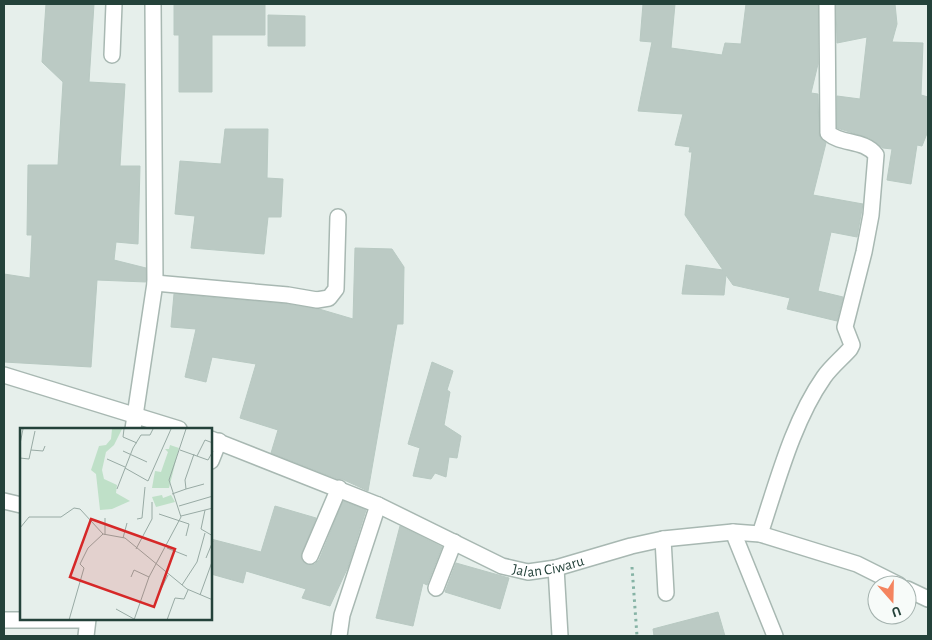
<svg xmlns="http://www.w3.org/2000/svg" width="932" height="640" viewBox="0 0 932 640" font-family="'Alegreya Sans',sans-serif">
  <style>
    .building { fill: #bbcac4; stroke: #b8c9c2 }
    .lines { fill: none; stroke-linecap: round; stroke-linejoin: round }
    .minor-casing { stroke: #a8b8b2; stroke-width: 18 }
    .path { stroke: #86b3a5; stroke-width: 3; stroke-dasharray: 2.5 4; stroke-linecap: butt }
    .minor { stroke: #fff; stroke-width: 15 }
    .labels { text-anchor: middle; stroke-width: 5; stroke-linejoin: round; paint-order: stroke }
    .street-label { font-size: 15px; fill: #24423a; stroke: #f7fbf9 }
    .inset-road { fill: none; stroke: #98aaa4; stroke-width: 1 }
    .view { fill: #d62828; fill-opacity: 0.15; stroke: #d62828; stroke-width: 2.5 }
    .inset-edge { fill: none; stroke: #24423a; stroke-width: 2.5 }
  </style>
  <rect width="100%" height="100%" fill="#e6efeb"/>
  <g class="building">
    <polygon points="46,4 94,4 89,82 125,84 120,166 140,166 138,244 116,242 114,260 146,268 146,282 97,280 91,367 4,362 4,274 30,278 32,235 27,235 28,165 58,165 63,82 42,62"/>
    <polygon points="174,4 265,4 265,35 212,35 212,92 179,92 179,35 174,35"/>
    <polygon points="643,4 675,4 671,48 722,55 725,43 741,44 746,4 818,4 818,64 811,93 818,94 819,134 820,138 826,143 813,195 863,204 857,237 831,232 818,291 843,297 837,321 787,309 790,298 733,285 726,275 724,295 682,294 686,265 723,270 685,215 692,152 689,152 690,147 675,145 683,114 638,111 652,42 640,41"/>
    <polygon points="836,4 895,4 897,24 892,42 923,43 921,95 928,97 928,131 922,146 917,145 911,184 887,180 892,149 883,148 869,138 837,128 837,96 860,99 867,37 837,43"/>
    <polygon points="268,15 305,16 305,46 268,46"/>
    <polygon points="225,129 268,129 267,178 283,179 281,217 268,217 264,254 191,248 195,216 175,214 180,161 221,164"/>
    <polygon points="355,248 392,249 404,267 403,324 397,324 368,491 342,479 337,479 271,453 278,430 240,418 256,364 212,357 206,382 185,377 196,329 171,327 174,294 287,304 319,309 353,319"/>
    <polygon points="432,362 453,371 447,390 450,392 444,425 461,436 457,458 449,457 446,477 435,473 431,479 413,476 420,448 408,444"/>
    <polygon points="343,501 366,510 348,567 330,606 302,598 306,589 246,571 243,583 211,574 211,539 261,552 275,506 316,518 301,557 306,564 315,564 319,560"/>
    <polygon points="400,526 442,547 427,585 423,583 413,626 376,618"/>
    <polygon points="456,563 509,578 500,609 445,592"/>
    <polygon points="718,612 725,636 654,636 653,629"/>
  </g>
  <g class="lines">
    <defs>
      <g id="minor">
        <polyline points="112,55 114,4"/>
        <polyline points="155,283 288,295 317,300 329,298 336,289 338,217"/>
        <polyline points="4,375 179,429"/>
        <polyline points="133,429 155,283 153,4"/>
        <path id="s1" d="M 211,439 L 378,505 L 502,566 L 528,572 L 556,568 L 631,546 L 663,539 L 733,532 L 760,534 L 857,564 L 899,585"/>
        <polyline points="211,461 219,441"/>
        <polyline points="4,501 21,505"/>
        <polyline points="733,532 775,636"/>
        <path d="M 760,534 C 777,483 793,421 824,377 C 831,367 842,358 850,349 L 852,345 L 845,327 L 864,252 L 871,215 L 876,155 C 864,139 842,145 828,133 L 827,4"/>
        <polyline points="663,539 666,593"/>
        <polyline points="310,556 339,488"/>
        <polyline points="556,568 560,636"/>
        <polyline points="436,588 454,542"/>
        <polyline points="907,589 928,599"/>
        <polyline points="4,620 87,620"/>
        <polyline points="86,636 88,619"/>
        <polyline points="339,636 342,615 378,505"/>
      </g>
    </defs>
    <use href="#minor" class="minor-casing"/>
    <polyline class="path" points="632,567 637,636"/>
    <use href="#minor" class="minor"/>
  </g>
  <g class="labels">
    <g class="street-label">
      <text dy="5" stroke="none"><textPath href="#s1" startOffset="365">Jalan Ciwaru</textPath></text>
    </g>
  </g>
  <g transform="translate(20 428)">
    <rect width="192" height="192" fill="#e6efeb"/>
    <path d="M 92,1 L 102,1 L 94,17 L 86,24 L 82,42 L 84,51 L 97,57 L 96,65 L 110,73 L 92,81 L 80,82 L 76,46 L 71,42 L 79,18 L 86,17 L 91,11 ZM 150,17 L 159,20 L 149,60 L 132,60 L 135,43 L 141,44 L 148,24 L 145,21 L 149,21 ZM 142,67 L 143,70 L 151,67 L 155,74 L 136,79 L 132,69 Z" fill="#bfe0c8"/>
    <path class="inset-road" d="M 104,1 L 103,9 L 117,15M 0,16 L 3,1M 11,22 L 23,23 L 25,18M 160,22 L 188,32 L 193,23M 103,23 L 127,34M 177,28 L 185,12 L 193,15M 0,30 L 9,31 L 15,3M 87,31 L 105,39M 105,40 L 128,53 L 151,1M 97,61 L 113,20 L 121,7 L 130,7 L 133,1M 166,61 L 184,56M 152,66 L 166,61 L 165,52 L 174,26M 159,78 L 193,68M 185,82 L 181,101 L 193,108M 139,86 L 169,96 L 166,108M 161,88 L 193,80M 85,90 L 85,107M 117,91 L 122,90 L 125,59M 0,100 L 9,89 L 41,89 L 54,80 L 60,81 L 83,106 L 105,110 L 167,161 L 193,172M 103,110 L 107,95M 147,120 L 167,128M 116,121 L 132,91 L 132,74M 186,130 L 193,113M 111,149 L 114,142 L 129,149M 162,157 L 177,134 L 185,105M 140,163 L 148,147M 180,167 L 192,134M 96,181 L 114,191M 49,192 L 64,140 L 60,136 L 68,120 L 83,106M 114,192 L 129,149 L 161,89 L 149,52 L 166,1M 147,192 L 155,170 L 164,171 L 168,162"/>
    <path class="view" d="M 71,91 L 155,121 L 134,179 L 50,149 Z"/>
    <rect width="192" height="192" class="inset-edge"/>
  </g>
  <rect width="932" height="640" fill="none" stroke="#24423a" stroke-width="10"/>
  <g transform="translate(892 600) rotate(160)"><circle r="24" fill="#f7fbf9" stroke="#a3b1ad"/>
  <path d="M0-4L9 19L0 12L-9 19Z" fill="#f4845f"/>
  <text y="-8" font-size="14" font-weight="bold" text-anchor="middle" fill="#24423a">U</text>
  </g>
</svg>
